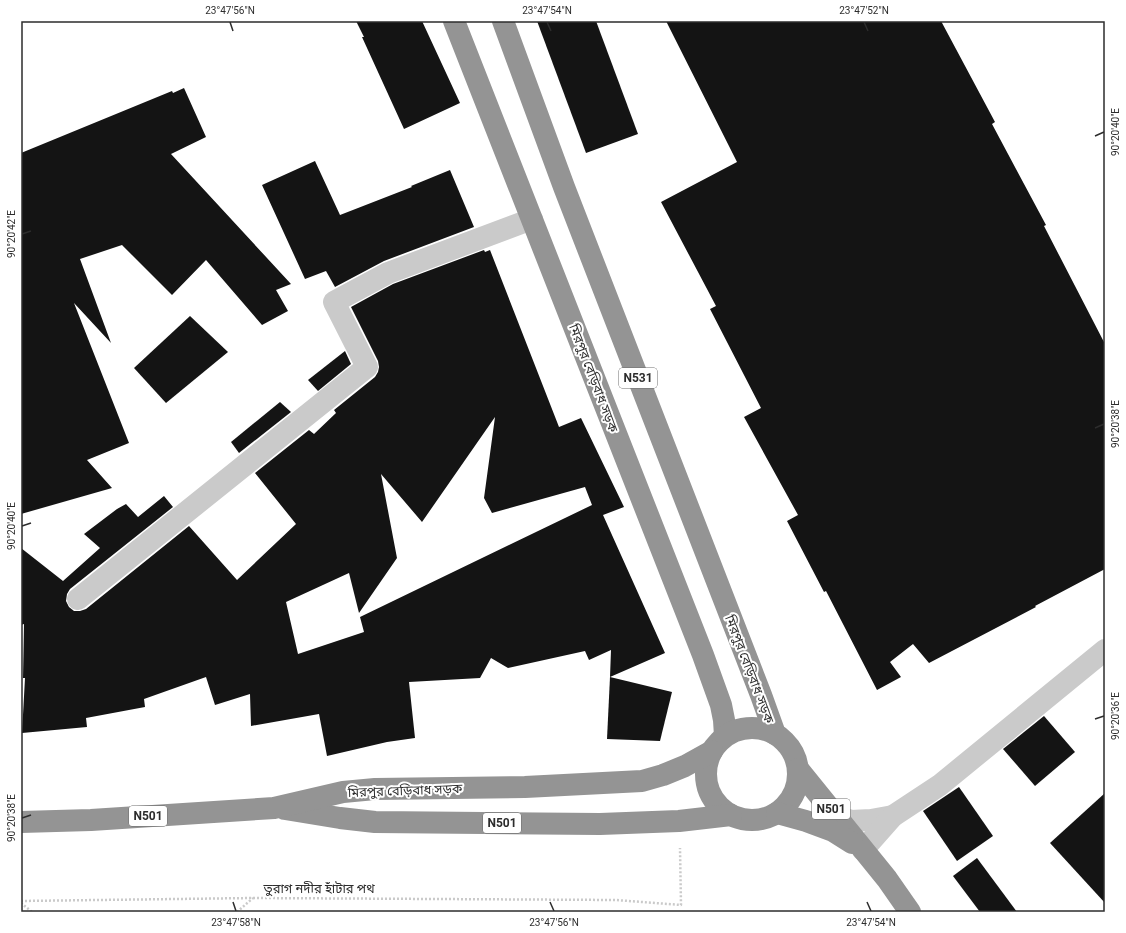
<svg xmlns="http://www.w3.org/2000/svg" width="1126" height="933" viewBox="0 0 1126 933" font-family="Roboto,'Noto Sans Bengali',sans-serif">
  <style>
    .building { fill: #141414; fill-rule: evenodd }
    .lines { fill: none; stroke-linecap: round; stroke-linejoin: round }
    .path { stroke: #cacaca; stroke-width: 2.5; stroke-dasharray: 2 2; stroke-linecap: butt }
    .street { stroke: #cacaca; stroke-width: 22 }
    .highway { stroke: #949494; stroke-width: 22 }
    .ticks { fill: none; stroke: #2d2d2d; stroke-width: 1.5 }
    .labels { text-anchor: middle; stroke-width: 4; stroke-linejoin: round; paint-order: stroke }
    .shield { fill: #fff; stroke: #6c6c6c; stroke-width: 1 }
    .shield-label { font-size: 12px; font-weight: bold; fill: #2d2d2d }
    .street-label { font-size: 13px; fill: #2d2d2d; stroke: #fff }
    .neatline { fill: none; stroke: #2d2d2d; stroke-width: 1.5 }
    .ticks-label { font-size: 10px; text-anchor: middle; fill: #2d2d2d }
  </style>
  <rect width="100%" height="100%" fill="#fff"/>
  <g class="building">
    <polygon points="356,21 422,21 460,103 404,129 362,37 364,37"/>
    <polygon points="537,21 596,21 638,134 586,153"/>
    <polygon points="666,21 941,21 995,122 992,124 1046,225 1044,226 1105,344 1105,569 1035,606 1036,607 929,663 913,644 890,662 901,677 877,690 826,591 824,592 787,521 798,515 744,417 761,408 710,309 716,306 661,202 737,162"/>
    <polygon points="184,88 206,137 171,154 291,284 276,290 288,311 262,325 206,260 172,295 122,245 80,259 111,343 74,303 129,443 87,460 112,488 21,514 21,153 172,91 173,93"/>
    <polygon points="315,161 340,215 412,187 411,186 450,170 474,227 384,261 335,287 326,271 305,279 262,185"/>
    <path d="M 484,250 L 485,252 L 490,250 L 559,427 L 581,418 L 624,507 L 603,515 L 665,653 L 610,677 L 611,650 L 589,660 L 585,651 L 508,668 L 491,658 L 480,678 L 409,682 L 415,738 L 387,742 L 327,756 L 319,714 L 251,726 L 250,694 L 215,705 L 206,677 L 144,699 L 145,707 L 86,718 L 87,727 L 22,733 L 25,678 L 23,678 L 24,624 L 21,625 L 21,548 L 63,581 L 100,548 L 84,534 L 117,509 L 126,504 L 138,517 L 164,496 L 173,507 L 70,589 L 67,594 L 66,601 L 69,607 L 74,611 L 80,611 L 86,609 L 189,526 L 237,580 L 296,524 L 255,473 L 309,430 L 314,434 L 336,413 L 334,410 L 375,377 L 378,372 L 379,367 L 378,361 L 351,307 L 393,284 ZM 495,417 L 484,498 L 492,513 L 585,487 L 592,505 L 360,617 L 364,632 L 298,654 L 286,602 L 349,573 L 359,613 L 397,558 L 381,474 L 422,522 Z"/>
    <polygon points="190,316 228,352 166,403 134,368"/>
    <polygon points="345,351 351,364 318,391 308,380"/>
    <polygon points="280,402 291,412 239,453 231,442"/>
    <polygon points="610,677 672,692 660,741 607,739"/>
    <polygon points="1044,716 1075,752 1035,786 1003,749"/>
    <polygon points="959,787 993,836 957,861 923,811"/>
    <polygon points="1105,793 1105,903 1050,843"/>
    <polygon points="977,858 1017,912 980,912 953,876"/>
  </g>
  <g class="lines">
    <g class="path">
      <polyline points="21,901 254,898 616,900 681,905 680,848"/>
      <polyline points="21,903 32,912"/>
      <polyline points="237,912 253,898"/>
    </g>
    <g class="street">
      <polyline points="78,599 367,367 334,302 388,273 532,219"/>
      <polyline points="836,816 851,821 871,820 893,816"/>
      <polyline points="863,850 893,816 940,785 1105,650"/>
    </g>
    <g class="highway">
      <polyline points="454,21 703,655 721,705 724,720 725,736"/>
      <polyline points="503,21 564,187 761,695 775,734"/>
      <circle cx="752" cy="774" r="46"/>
      <polyline points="798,769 887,879 910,912"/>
      <polyline points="285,809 340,818 375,822 600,824 679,821 731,815"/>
      <polyline points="777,813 806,821 833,831 852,843"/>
      <polyline points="21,822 91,820 274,808 343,792 375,789 525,787 642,781 663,775 685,766 712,751"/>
    </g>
  </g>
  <path class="ticks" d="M 230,22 L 233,31M 547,22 L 551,31M 864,22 L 868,31M 1095,136 L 1104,132M 22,234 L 31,231M 1095,428 L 1104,424M 22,526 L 31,523M 1095,719 L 1104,716M 22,818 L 31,815M 233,902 L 236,911M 550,902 L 554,911M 867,902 L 871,911"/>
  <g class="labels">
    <g class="shield">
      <rect x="619" y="368" width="38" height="20" rx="3"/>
      <rect x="812" y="799" width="38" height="20" rx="3"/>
      <rect x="129" y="806" width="38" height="20" rx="3"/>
      <rect x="483" y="813" width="38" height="20" rx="3"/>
    </g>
    <g class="shield-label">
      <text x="638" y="382">N531</text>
      <text x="831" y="813">N501</text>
      <text x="148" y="820">N501</text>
      <text x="502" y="827">N501</text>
    </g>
    <g class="street-label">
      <text transform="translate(594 378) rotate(69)" y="5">মিরপুর বেড়িবাধ সড়ক</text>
      <text transform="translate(750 669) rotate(69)" y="5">মিরপুর বেড়িবাধ সড়ক</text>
      <text transform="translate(405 790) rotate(-2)" y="5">মিরপুর বেড়িবাধ সড়ক</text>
      <text x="319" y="893">তুরাগ নদীর হাঁটার পথ</text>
    </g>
  </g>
  <rect width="1126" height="933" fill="none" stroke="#ffffff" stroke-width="44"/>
  <rect x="22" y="22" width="1082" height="889" class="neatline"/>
  <g class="ticks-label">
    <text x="230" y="14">23°47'56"N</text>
    <text x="547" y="14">23°47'54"N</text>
    <text x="864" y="14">23°47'52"N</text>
    <text transform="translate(1115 132) rotate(-90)" y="4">90°20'40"E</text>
    <text transform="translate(11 234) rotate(-90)" y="4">90°20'42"E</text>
    <text transform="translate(1115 424) rotate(-90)" y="4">90°20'38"E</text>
    <text transform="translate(11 526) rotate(-90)" y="4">90°20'40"E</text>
    <text transform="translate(1115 716) rotate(-90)" y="4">90°20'36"E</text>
    <text transform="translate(11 818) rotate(-90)" y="4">90°20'38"E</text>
    <text x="236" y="926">23°47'58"N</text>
    <text x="554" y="926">23°47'56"N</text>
    <text x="871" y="926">23°47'54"N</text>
  </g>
</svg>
